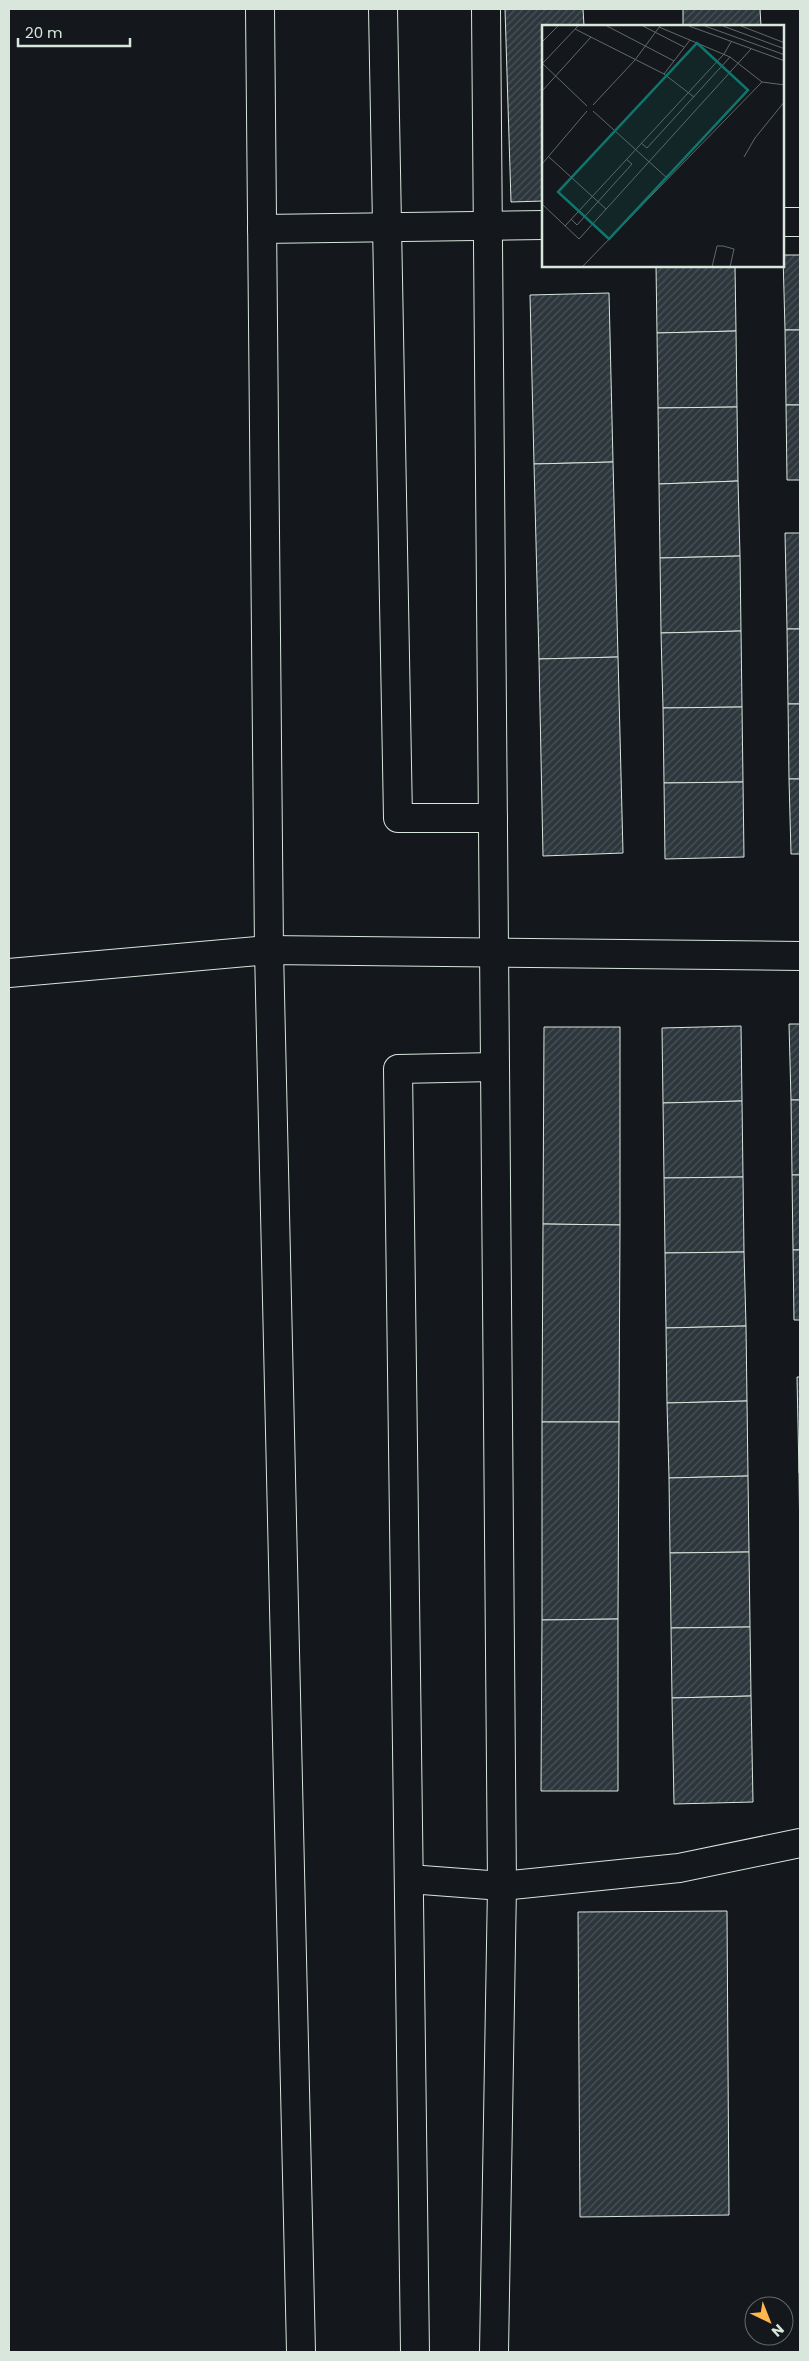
<svg xmlns="http://www.w3.org/2000/svg" width="809" height="2361" viewBox="0 0 809 2361" font-family="Poppins,sans-serif">
  <style>
    .building { fill: url(#building-hatch); stroke: #d8e6dc }
    .lines { fill: none; stroke-linecap: round; stroke-linejoin: round }
    .minor-casing { stroke: #d8e6dc; stroke-width: 30 }
    .minor { stroke: #14181c; stroke-width: 28 }
    .inset-road { fill: none; stroke: #626a69; stroke-width: 1 }
    .view { fill: #0f766e; fill-opacity: 0.15; stroke: #0f766e; stroke-width: 2.5 }
    .inset-edge { fill: none; stroke: #d8e6dc; stroke-width: 2.5 }
  </style>
  <defs>
    <pattern id="building-hatch" width="6" height="6" patternUnits="userSpaceOnUse" patternTransform="scale(1.25)"><rect width="6" height="6" fill="#2c363c"/><path d="M-1 1l2-2M0 6l6-6M5 7l2-2" fill="none" stroke="#4a5358"/></pattern>
  </defs>
  <rect width="100%" height="100%" fill="#14181c"/>
  <g class="building">
    <polygon points="505,9 583,9 584,26 543,26 543,201 511,202"/>
    <polygon points="683,9 760,9 761,26 683,26"/>
    <polygon points="783,255 800,255 800,330 785,330"/>
    <polygon points="656,266 735,266 736,331 657,333"/>
    <polygon points="609,293 613,462 534,464 530,295"/>
    <polygon points="785,330 800,330 800,405 786,405"/>
    <polygon points="736,331 737,407 658,408 657,333"/>
    <polygon points="786,405 800,405 800,480 787,480"/>
    <polygon points="737,407 738,481 659,484 658,408"/>
    <polygon points="613,462 618,657 539,659 534,464"/>
    <polygon points="738,481 740,556 660,558 659,484"/>
    <polygon points="785,533 800,533 800,629 787,629"/>
    <polygon points="740,556 741,631 661,633 660,558"/>
    <polygon points="787,629 800,629 800,704 788,704"/>
    <polygon points="741,631 742,707 663,708 661,633"/>
    <polygon points="618,657 623,853 543,856 539,659"/>
    <polygon points="788,704 800,704 800,779 789,779"/>
    <polygon points="742,707 743,782 664,783 663,708"/>
    <polygon points="789,779 800,779 800,854 791,854"/>
    <polygon points="743,782 744,857 665,859 664,783"/>
    <polygon points="789,1024 800,1024 800,1100 791,1100"/>
    <polygon points="741,1026 742,1101 663,1103 662,1028"/>
    <polygon points="544,1027 620,1027 620,1225 543,1224"/>
    <polygon points="791,1100 800,1100 800,1175 792,1175"/>
    <polygon points="742,1101 743,1177 664,1178 663,1103"/>
    <polygon points="792,1175 800,1175 800,1250 793,1250"/>
    <polygon points="743,1177 744,1252 665,1253 664,1178"/>
    <polygon points="543,1224 620,1225 619,1422 542,1422"/>
    <polygon points="793,1250 800,1250 800,1320 794,1320"/>
    <polygon points="744,1252 746,1326 666,1328 665,1253"/>
    <polygon points="746,1326 747,1401 667,1403 666,1328"/>
    <polygon points="797,1377 800,1377 799,1473"/>
    <polygon points="747,1401 748,1476 669,1478 667,1403"/>
    <polygon points="542,1422 619,1422 618,1619 542,1620"/>
    <polygon points="799,1473 800,1473 800,1548"/>
    <polygon points="748,1476 749,1552 670,1553 669,1478"/>
    <polygon points="749,1552 750,1627 671,1628 670,1553"/>
    <polygon points="618,1619 618,1791 541,1791 542,1620"/>
    <polygon points="750,1627 751,1696 672,1698 671,1628"/>
    <polygon points="751,1696 753,1802 674,1804 672,1698"/>
    <polygon points="727,1911 729,2215 580,2217 578,1912"/>
  </g>
  <g class="lines">
    <defs>
      <g id="minor">
        <polyline points="260,9 269,950 301,2352"/>
        <polyline points="383,9 398,818 493,818"/>
        <polyline points="486,9 502,1886 494,2352"/>
        <polyline points="783,222 800,222"/>
        <polyline points="262,229 543,225"/>
        <polyline points="9,973 269,950 800,956"/>
        <polyline points="409,1879 502,1886 679,1868 800,1843"/>
        <polyline points="415,2352 398,1069 495,1067"/>
      </g>
    </defs>
    <use href="#minor" class="minor-casing"/>
    <use href="#minor" class="minor"/>
  </g>
  <g transform="translate(542 25)">
    <rect width="242" height="242" fill="#14181c"/>
    <path class="inset-road" d="M 65,1 L 132,36M 101,1 L 142,22M 147,1 L 243,36M 163,1 L 243,30M 181,1 L 243,24M 199,1 L 243,18M 117,2 L 188,32 L 220,57M 33,4 L 122,49 L 152,72M 0,17 L 16,1M 0,38 L 45,81M 0,39 L 36,1M 122,49 L 148,15M 0,66 L 49,12M 51,80 L 93,35 L 118,1M 51,86 L 125,153M 99,118 L 105,123 L 188,32M 7,132 L 64,184M 202,132 L 213,113 L 243,76M 0,139 L 45,86M 0,179 L 37,214 L 209,24M 29,194 L 35,200 L 90,139 L 84,134M 23,201 L 182,29 L 189,17M 40,242 L 220,57 L 243,60M 170,242 L 175,221 L 181,221 L 192,224 L 188,242"/>
    <path class="view" d="M 155,18 L 206,65 L 67,214 L 16,167 Z"/>
    <rect width="242" height="242" class="inset-edge"/>
  </g>
  <rect width="809" height="2361" fill="none" stroke="#d8e6dc" stroke-width="20"/>
  <g transform="translate(769 2321) rotate(137)"><circle r="24" fill="#14181c" stroke="#626a69"/>
  <path d="M0-4L9 19L0 12L-9 19Z" fill="#ffb74d"/>
  <text y="-8" font-size="14" font-weight="bold" text-anchor="middle" fill="#d8e6dc">N</text>
  </g>
  <path d="M18 38v8h112v-8" fill="none" stroke="#d8e6dc" stroke-width="2.5"/>
  <text x="25" y="38" font-size="15" fill="#d8e6dc" stroke="#14181c" stroke-width="4" paint-order="stroke">20 m</text>
</svg>
